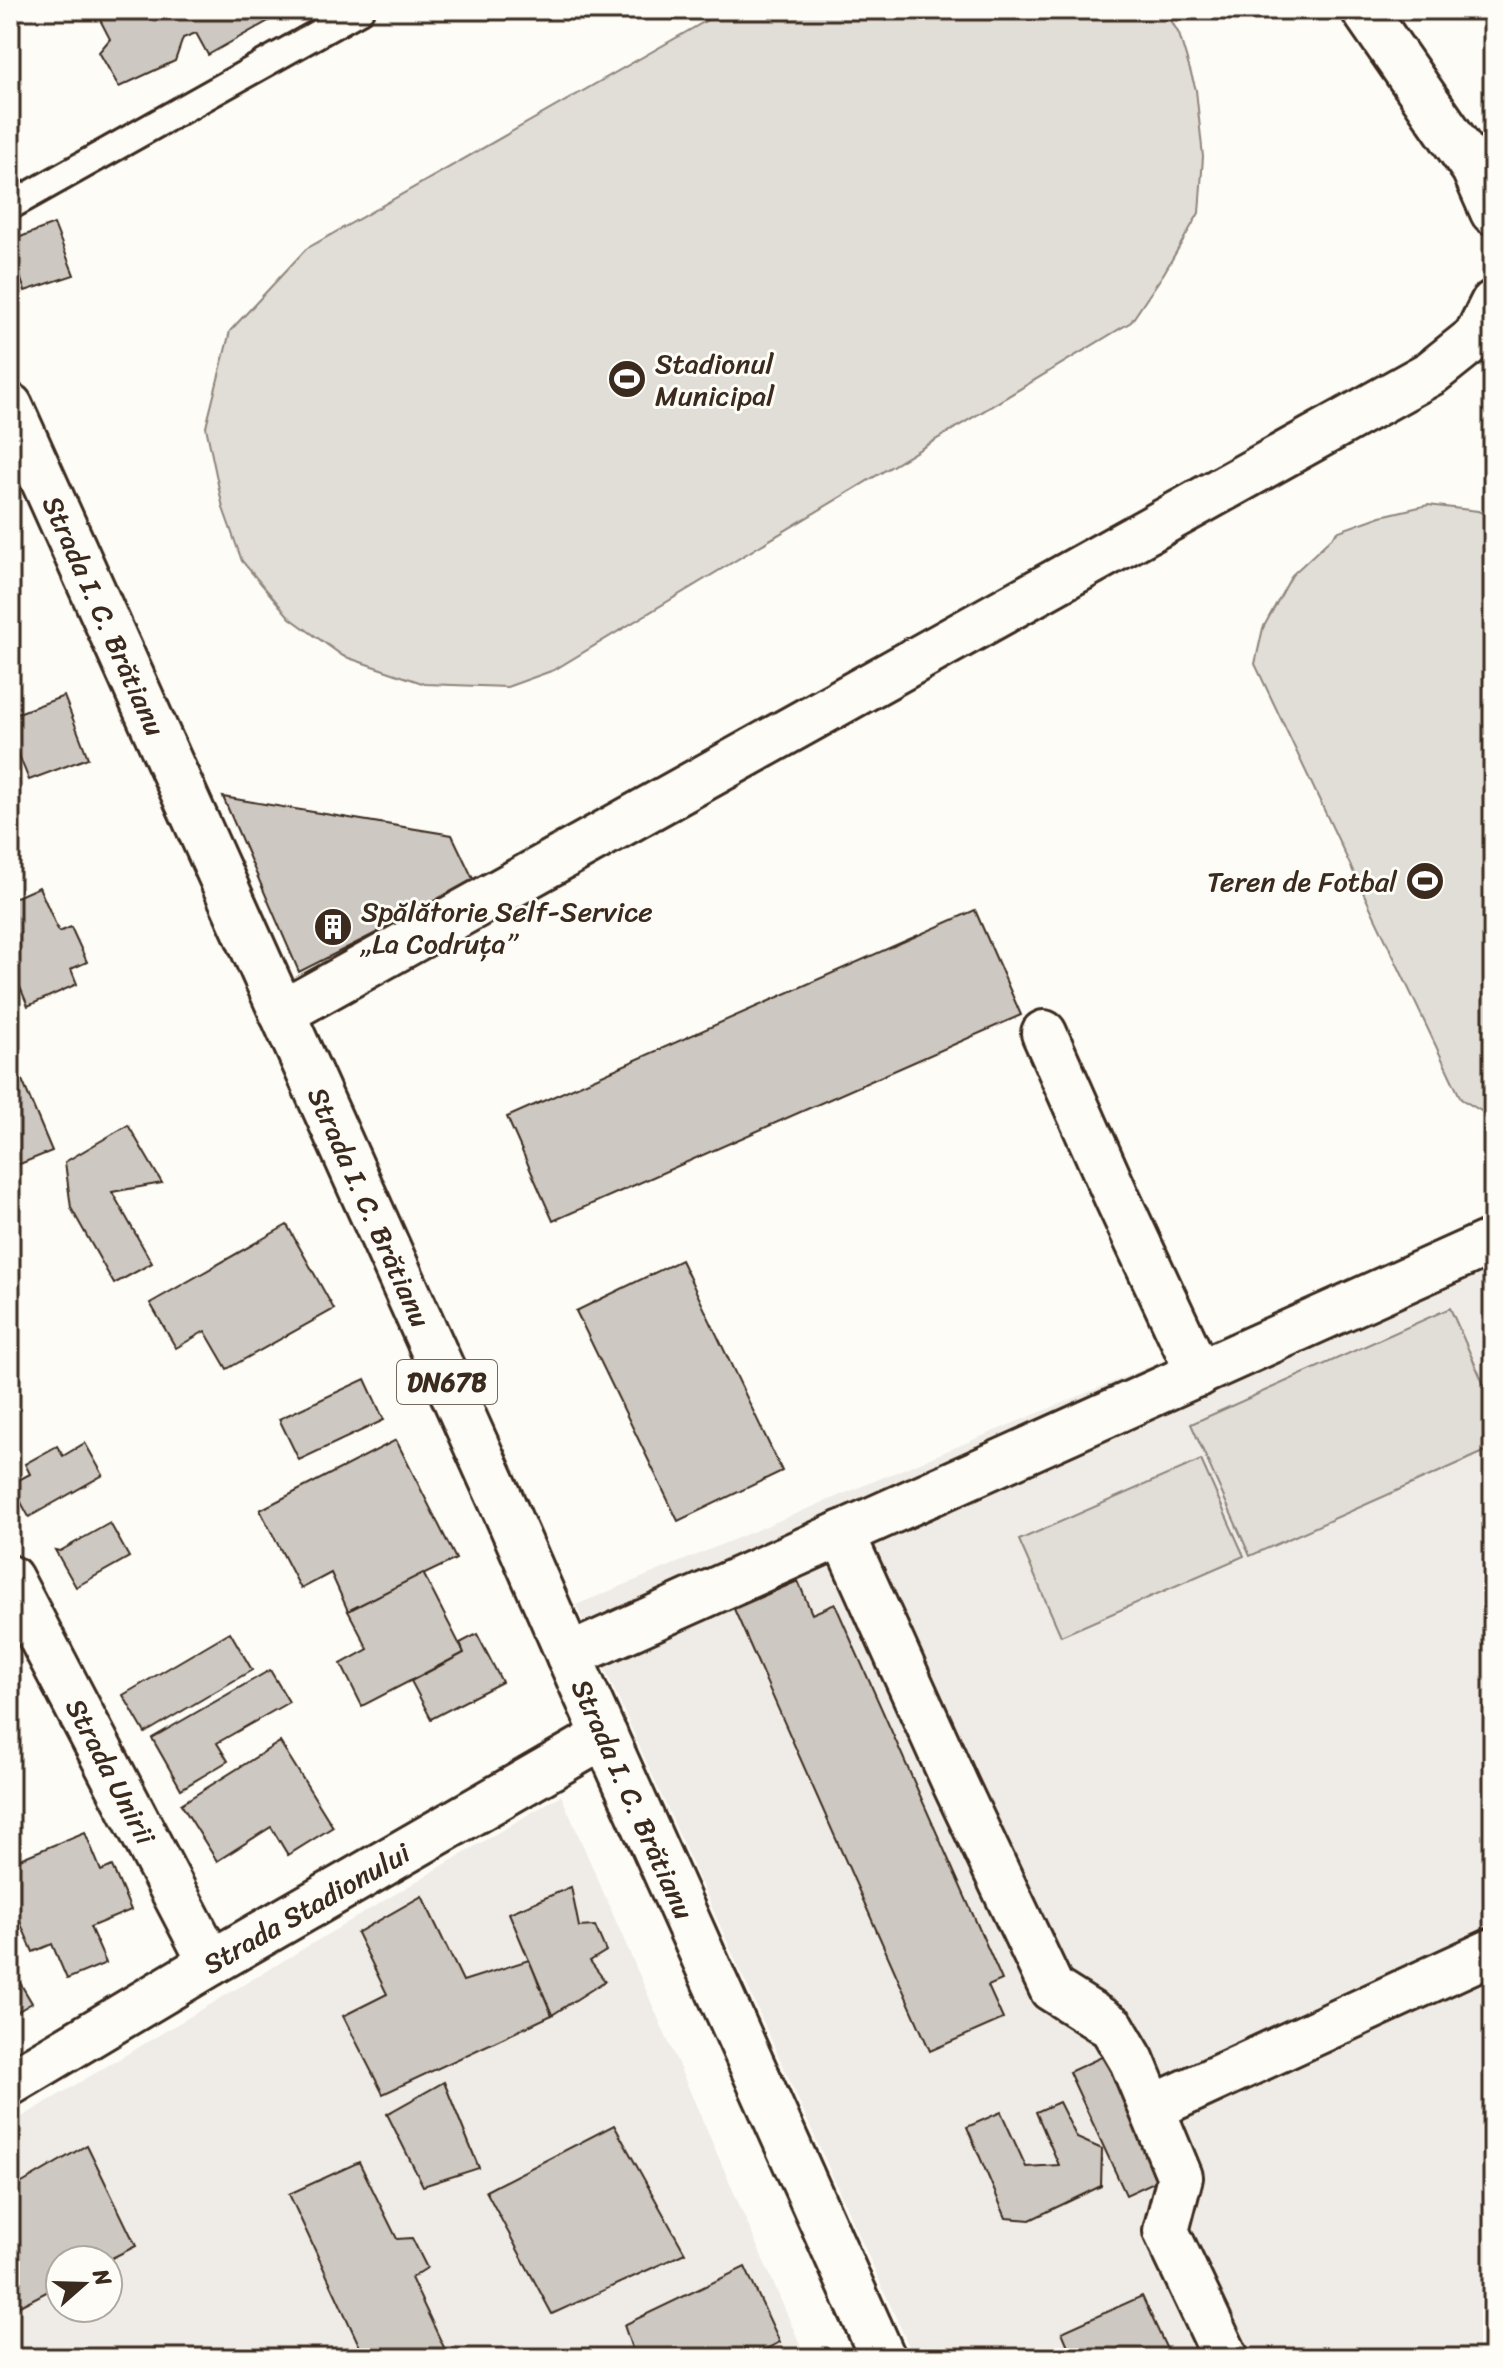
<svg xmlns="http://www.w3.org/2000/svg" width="1503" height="2368" viewBox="0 0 1503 2368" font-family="Sriracha,sans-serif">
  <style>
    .built { fill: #efece7; fill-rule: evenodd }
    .green { fill: #e1ded7; stroke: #8e847a; stroke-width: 2 }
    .building { fill: #cdc8c2; stroke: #3b2a1e; stroke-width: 2 }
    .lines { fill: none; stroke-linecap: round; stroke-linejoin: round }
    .lane-casing { stroke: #3b2a1e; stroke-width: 32 }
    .street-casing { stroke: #3b2a1e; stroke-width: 50 }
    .secondary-casing { stroke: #3b2a1e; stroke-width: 50 }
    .primary-casing { stroke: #3b2a1e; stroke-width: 50 }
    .lane { stroke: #fdfcf7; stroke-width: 26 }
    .street { stroke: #fdfcf7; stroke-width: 44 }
    .secondary { stroke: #fdfcf7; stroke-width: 44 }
    .primary { stroke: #fdfcf7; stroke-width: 44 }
    .labels { text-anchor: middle; stroke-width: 6; stroke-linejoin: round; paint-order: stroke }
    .shield { fill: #fdfcf7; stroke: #75695f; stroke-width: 2 }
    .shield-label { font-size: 26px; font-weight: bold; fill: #3b2a1e }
    .poi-label { font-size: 28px; fill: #3b2a1e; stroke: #fdfcf7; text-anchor: start }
    .street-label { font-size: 28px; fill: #3b2a1e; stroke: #fdfcf7 }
  </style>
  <rect width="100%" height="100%" fill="#fdfcf7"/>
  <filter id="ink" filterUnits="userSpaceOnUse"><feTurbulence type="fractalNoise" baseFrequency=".0125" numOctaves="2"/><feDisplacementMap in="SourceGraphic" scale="16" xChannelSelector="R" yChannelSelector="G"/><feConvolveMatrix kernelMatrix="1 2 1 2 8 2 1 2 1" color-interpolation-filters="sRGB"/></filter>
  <g filter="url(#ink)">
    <g class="built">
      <polygon points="1493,1224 1493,2358 914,2358 576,1605"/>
      <path d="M 561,1795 L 806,2358 L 10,2358 L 10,2124 ZM 60,2260 L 108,2260 L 108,2308 L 60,2308 Z"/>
    </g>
    <g class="green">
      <polygon points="725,10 1165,10 1179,34 1196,90 1203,157 1199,213 1164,273 1131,322 554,670 507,687 425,684 343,656 290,618 242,561 223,508 206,427 230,331 306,249"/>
      <polygon points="1428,505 1478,511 1493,518 1493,1118 1461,1099 1255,664 1263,628 1292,575 1339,531 1381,516"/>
      <polygon points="1450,1308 1493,1405 1493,1448 1250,1556 1191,1424"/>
      <polygon points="1201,1460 1244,1556 1061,1636 1019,1540"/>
    </g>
    <g class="building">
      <polygon points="95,10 288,10 208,55 196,33 183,38 175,61 119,87 99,52 110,39"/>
      <polygon points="54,224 74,275 25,291 10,247 10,241"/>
      <polygon points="64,696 88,758 29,780 10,733 10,716"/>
      <polygon points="223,797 452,835 475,883 299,972"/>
      <polygon points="39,887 59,932 71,927 87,962 71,969 77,984 28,1006 10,964 10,900"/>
      <polygon points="975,910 1021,1015 553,1221 507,1117"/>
      <polygon points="14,1061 52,1151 10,1168 10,1063"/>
      <polygon points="128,1125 162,1183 112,1192 152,1263 114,1284 71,1208 65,1162"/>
      <polygon points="287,1225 334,1309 227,1369 205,1331 176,1348 150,1303"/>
      <polygon points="681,1260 782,1471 678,1521 576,1311"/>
      <polygon points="365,1379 384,1420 299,1460 279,1419"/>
      <polygon points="396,1440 456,1559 348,1611 331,1573 301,1589 260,1510"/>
      <polygon points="85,1443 103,1475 29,1517 11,1484 30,1474 25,1464 57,1446 63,1456"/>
      <polygon points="110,1523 129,1557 76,1587 55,1550 60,1551"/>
      <polygon points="423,1573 464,1653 362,1706 341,1664 368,1649 348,1611"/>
      <polygon points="798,1581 812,1614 835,1604 1002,1980 988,1986 1003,2019 930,2051 734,1609"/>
      <polygon points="230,1632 252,1670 145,1733 123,1695"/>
      <polygon points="477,1634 502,1682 431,1719 411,1681 464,1653 460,1643"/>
      <polygon points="270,1670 289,1702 217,1743 228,1761 181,1789 152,1738"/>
      <polygon points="280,1742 333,1827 288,1855 271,1827 217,1861 181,1804"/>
      <polygon points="85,1832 101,1871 112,1866 131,1910 90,1927 106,1963 67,1979 52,1944 33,1952 17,1915 10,1918 10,1863"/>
      <polygon points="571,1887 579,1927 595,1926 606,1951 590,1961 605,1981 552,2015 509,1913"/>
      <polygon points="422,1896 463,1981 529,1960 552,2015 383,2094 343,2016 387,1994 357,1933"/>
      <polygon points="10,1966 32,2003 10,2016"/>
      <polygon points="1108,2054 1165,2177 1126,2195 1069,2072"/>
      <polygon points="444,2082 479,2168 423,2186 387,2114"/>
      <polygon points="1059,2102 1077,2138 1102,2149 1101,2186 1030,2220 1006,2218 967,2127 1001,2112 1026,2167 1059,2165 1036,2112"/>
      <polygon points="614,2125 685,2253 552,2314 486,2191"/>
      <polygon points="87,2145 136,2246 108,2260 60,2260 60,2285 10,2311 10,2190"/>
      <polygon points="359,2162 397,2239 412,2238 427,2268 411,2278 449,2358 365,2358 289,2194"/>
      <polygon points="745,2267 780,2342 749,2358 635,2358 624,2325"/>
      <polygon points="1142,2296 1171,2358 1073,2358 1062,2332"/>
    </g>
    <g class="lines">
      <defs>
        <polyline id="lane" points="10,206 360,10"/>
        <g id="street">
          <polyline points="1044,1033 1118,1200 1199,1374"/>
          <polyline points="842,1533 956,1786 1052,1989 1112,2027 1132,2061 1180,2177 1166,2231 1226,2358"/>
          <path id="s1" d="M 10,1578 L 211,1963"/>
          <polyline points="569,1656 1493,1241"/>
          <path id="s2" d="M 10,2083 L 211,1963 L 605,1736"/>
          <polyline points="1152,2108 1493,1951"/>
        </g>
        <g id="secondary">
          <polyline points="1364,10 1474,169 1493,212"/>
          <polyline points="282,1013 1431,373 1476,337 1493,303"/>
        </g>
        <g id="primary">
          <path id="s3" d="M 10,406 L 507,1514 L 569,1656 L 883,2358"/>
        </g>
      </defs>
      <use href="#lane" class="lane-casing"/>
      <use href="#street" class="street-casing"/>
      <use href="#secondary" class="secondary-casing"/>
      <use href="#primary" class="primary-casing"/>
      <use href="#lane" class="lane"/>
      <use href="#street" class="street"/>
      <use href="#secondary" class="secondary"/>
      <use href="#primary" class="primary"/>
    </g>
  </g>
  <defs>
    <symbol id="stadium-disc" viewBox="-11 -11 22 22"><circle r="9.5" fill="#3b2a1e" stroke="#fdfcf7"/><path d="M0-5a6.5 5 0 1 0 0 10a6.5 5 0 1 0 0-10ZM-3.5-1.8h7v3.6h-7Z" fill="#fff"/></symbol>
    <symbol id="building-disc" viewBox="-11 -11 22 22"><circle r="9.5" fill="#3b2a1e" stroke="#fdfcf7"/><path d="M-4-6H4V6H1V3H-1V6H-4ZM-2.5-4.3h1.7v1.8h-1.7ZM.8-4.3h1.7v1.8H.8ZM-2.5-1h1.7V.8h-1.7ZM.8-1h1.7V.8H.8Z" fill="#fff"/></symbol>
  </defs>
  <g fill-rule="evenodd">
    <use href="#stadium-disc" x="605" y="357" width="44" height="44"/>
    <use href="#stadium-disc" x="1403" y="859" width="44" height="44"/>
    <use href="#building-disc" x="311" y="905" width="44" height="44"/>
  </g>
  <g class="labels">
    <rect class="shield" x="397" y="1360" width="100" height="44" rx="6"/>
    <g class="shield-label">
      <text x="447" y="1391">DN67B</text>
    </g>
    <g class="poi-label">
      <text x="655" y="373">Stadionul<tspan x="655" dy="32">Municipal</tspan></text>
      <text x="1397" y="891" text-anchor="end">Teren de Fotbal</text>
      <text x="361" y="921">Spălătorie Self-Service<tspan x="361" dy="32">„La Codruța”</tspan></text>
    </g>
    <g class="street-label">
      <text dy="10" stroke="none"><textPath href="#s3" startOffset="230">Strada I. C. Brătianu</textPath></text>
      <text dy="10" stroke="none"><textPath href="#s3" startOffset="878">Strada I. C. Brătianu</textPath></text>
      <text dy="10" stroke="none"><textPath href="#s1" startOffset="218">Strada Unirii</textPath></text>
      <text dy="10" stroke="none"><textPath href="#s3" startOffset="1526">Strada I. C. Brătianu</textPath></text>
      <text dy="10" stroke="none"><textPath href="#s2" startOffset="344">Strada Stadionului</textPath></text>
    </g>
  </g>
  <rect width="1503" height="2368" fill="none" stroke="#fdfcf7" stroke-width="40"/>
  <rect x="20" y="20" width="1463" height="2328" fill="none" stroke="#3b2a1e" stroke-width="3" filter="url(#ink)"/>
  <g transform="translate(84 2284) rotate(70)"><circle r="38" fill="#fdfcf7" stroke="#afa8a0" stroke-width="2"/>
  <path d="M0-6L14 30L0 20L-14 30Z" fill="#3b2a1e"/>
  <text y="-12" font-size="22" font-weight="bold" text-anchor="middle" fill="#3b2a1e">N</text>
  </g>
</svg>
